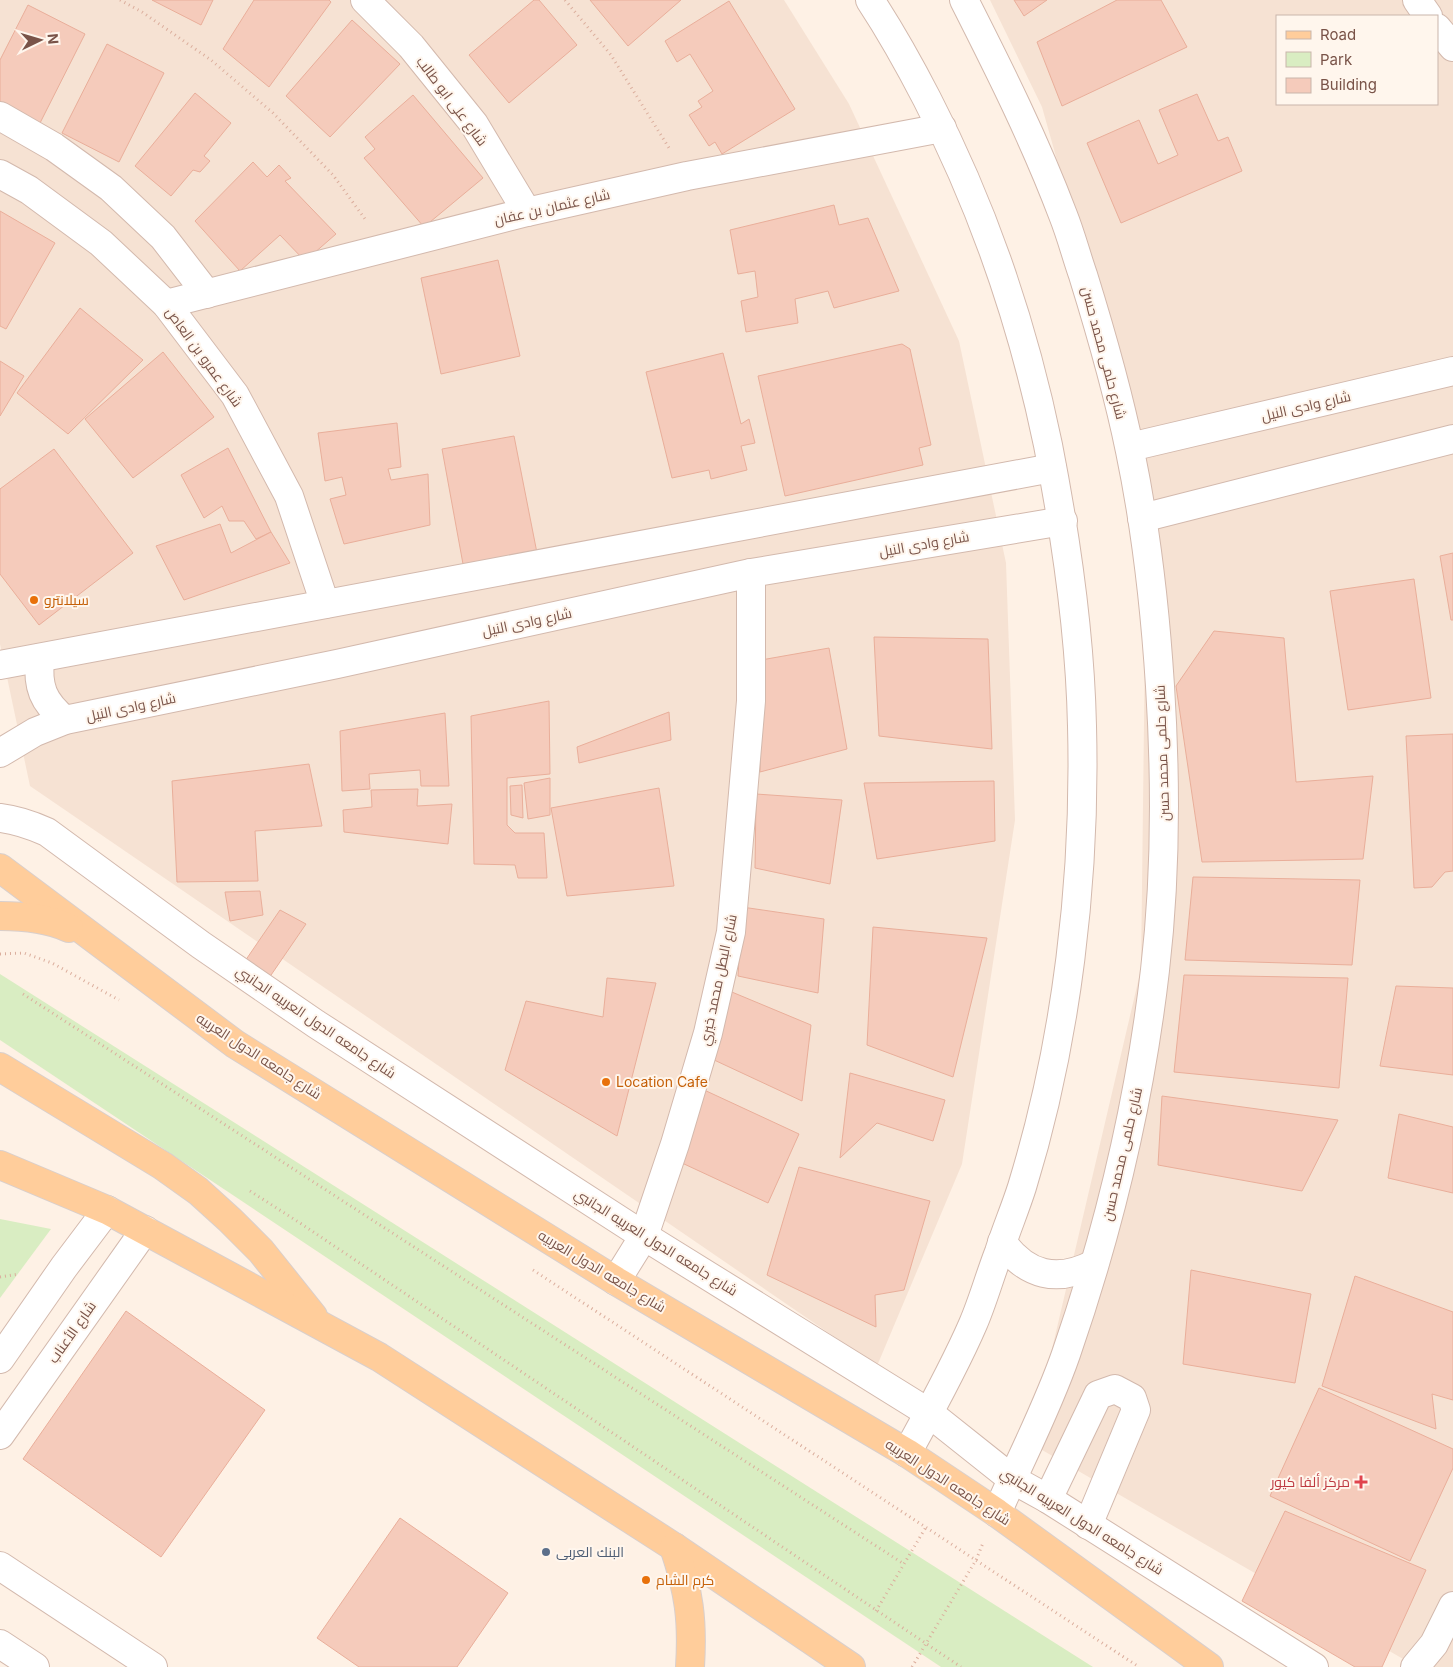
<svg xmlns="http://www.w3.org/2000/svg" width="1453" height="1667" viewBox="0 0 1453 1667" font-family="Inter,Cairo,sans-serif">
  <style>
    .residential { fill: #f6e2d3; fill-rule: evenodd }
    .green { fill: #d9edc2 }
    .building { fill: #f5cbbb; stroke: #e9ae9a }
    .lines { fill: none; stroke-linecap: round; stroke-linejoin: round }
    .minor-casing { stroke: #d3b9ad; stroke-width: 30 }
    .major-casing { stroke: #d9cfcc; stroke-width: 30 }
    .path { stroke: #dbae9d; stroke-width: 3; stroke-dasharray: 1 4; stroke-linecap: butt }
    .minor { stroke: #fff; stroke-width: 28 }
    .major { stroke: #ffcd9b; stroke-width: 28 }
    .food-dot { fill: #e8710a; stroke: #fff6ed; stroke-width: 2 }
    .health-dot { fill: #e0444e; stroke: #fff6ed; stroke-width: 2 }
    .service-dot { fill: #5c6f8a; stroke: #fff6ed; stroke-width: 2 }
    .labels { text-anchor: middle; stroke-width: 4; stroke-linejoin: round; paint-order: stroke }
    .street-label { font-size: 14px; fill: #795348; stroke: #fff6ed }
    .food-label { font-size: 14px; fill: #c56008; stroke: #fff6ed; text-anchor: start }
    .health-label { font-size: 14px; fill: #be3a42; stroke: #fff6ed; text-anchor: end }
    .service-label { font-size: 14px; fill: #4e5e75; stroke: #fff6ed; text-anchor: start }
  </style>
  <rect width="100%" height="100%" fill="#fef1e5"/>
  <g class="residential">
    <polygon points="0,0 784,0 849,104 959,341 1006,563 1015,820 962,1164 877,1366 30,786 0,644"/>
    <path d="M 990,0 L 1453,0 L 1453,1667 L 1417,1667 L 1030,1443 L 1141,969 L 1147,479 L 1042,107 ZM 1277,16 L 1437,16 L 1437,104 L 1277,104 Z"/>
  </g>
  <g class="green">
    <polygon points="0,974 1093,1667 941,1667 0,1040"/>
    <polygon points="0,1219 51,1229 0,1298"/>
  </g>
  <g class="building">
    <polygon points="152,0 213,0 201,25"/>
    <polygon points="254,0 329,0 331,2 269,87 223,49"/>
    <polygon points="534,0 539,0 577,45 509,103 469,55"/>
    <polygon points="590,0 681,0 628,46"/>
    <polygon points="1014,0 1047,0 1024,16"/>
    <polygon points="1117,0 1161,0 1187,47 1062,106 1037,42"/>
    <polygon points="729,1 795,109 722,154 715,142 709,146 689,115 702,107 698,101 713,91 690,54 677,62 665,41"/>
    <polygon points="28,5 85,34 40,123 0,103 0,60"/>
    <polygon points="352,20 400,64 330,137 286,96"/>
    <polygon points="107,44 164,73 119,162 62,133"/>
    <polygon points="195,93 231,123 204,156 210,161 200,172 193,170 171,196 135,166"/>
    <polygon points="1197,94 1218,141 1228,137 1242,171 1121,223 1087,143 1139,120 1158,164 1178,155 1159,110"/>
    <polygon points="413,95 483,178 424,227 364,158 375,149 365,137"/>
    <polygon points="253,162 267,177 279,165 291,178 285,181 336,234 305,261 280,235 240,271 195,221"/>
    <polygon points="834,205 839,225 868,218 899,291 834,308 828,291 795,299 798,323 746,332 741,301 758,297 755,271 738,274 730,230"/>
    <polygon points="0,211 55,243 6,329 0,326"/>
    <polygon points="498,260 520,356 441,374 421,278"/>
    <polygon points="80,308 143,360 68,434 17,393"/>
    <polygon points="902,344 910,349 931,445 919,448 923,465 785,496 758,376"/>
    <polygon points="163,352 214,417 133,478 85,419"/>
    <polygon points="723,353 741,424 749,419 755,443 741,446 747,470 711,479 709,470 672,478 646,372"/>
    <polygon points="0,361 24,376 0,416"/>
    <polygon points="397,423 401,467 388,469 391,480 428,474 430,525 344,544 330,499 346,495 342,477 325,481 318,433"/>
    <polygon points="514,436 537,553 463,564 442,449"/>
    <polygon points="228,448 271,532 256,539 244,521 229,521 222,506 204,518 181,475"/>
    <polygon points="54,449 133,553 39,625 0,574 0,489"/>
    <polygon points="220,524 231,553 271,532 290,563 184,600 156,546"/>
    <polygon points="1453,553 1453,620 1451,620 1440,556"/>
    <polygon points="1414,579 1431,698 1348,710 1330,591"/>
    <polygon points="1214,631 1284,638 1296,782 1373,776 1363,859 1202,862 1176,686"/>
    <polygon points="874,637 988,639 992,749 879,736"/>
    <polygon points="829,648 847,749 760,772 761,660"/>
    <polygon points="549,701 550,774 507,778 507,825 515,833 544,833 547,878 518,878 515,865 474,864 471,716"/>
    <polygon points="669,712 671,740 579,763 577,747"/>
    <polygon points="445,713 449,786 421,786 420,770 369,774 370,789 342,791 340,731"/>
    <polygon points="1453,734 1453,871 1445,872 1432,887 1414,888 1406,736"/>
    <polygon points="309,764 322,826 255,831 258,881 177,882 172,781"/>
    <polygon points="550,778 550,815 528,819 524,783"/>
    <polygon points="994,781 995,841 877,859 864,783"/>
    <polygon points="522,785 523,818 511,815 510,786"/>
    <polygon points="659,788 674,886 567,896 551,808"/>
    <polygon points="418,789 417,806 452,804 448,844 344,832 343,810 372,807 371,790"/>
    <polygon points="756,794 842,800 830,884 755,868"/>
    <polygon points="1193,877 1360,880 1352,965 1185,960"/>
    <polygon points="260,891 263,915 230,921 225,892"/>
    <polygon points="742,907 824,919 818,993 738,976"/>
    <polygon points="280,910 306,924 269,978 243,964"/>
    <polygon points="873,927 987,938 953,1077 867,1045"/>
    <polygon points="1184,975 1348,978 1339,1088 1174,1072"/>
    <polygon points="607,978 656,983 617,1136 505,1070 526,1001 603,1017"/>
    <polygon points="1396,986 1453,988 1453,1075 1380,1066"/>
    <polygon points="727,990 811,1025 802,1101 712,1059"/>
    <polygon points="850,1073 945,1100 933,1141 877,1123 840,1158"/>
    <polygon points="702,1089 799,1134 768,1203 682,1163"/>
    <polygon points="1162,1096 1338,1120 1302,1191 1158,1165"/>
    <polygon points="1399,1114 1453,1127 1453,1193 1388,1178"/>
    <polygon points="799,1167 930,1201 904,1290 875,1295 876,1327 767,1275"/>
    <polygon points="1191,1270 1311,1294 1295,1383 1183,1364"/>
    <polygon points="1355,1276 1453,1312 1453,1400 1432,1394 1436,1429 1322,1386"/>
    <polygon points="126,1311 265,1410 161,1557 23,1459"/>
    <polygon points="1319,1388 1453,1449 1453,1468 1410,1561 1270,1496"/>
    <polygon points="1285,1511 1426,1570 1382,1667 1355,1667 1242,1601"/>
    <polygon points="400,1518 508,1593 457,1667 359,1667 317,1638"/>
  </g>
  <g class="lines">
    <defs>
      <g id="minor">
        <polyline points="365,0 411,46 474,124 527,212"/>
        <path d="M 870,0 C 891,32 910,66 927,99 C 984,209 1023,324 1048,445 C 1066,537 1080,631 1082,726 C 1086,878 1067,1041 1022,1187 C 1015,1209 1006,1230 999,1252 C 990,1275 983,1301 973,1324 C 954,1368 930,1411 907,1453"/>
        <path d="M 964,0 C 1000,71 1035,141 1063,215 C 1071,235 1076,255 1083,275 C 1101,333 1118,392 1130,451 C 1146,528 1155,607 1160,686 C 1166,780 1166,876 1155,970 C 1140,1100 1109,1230 1066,1354 C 1047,1409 1020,1460 997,1513"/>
        <polyline points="1417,0 1428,16"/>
        <polyline points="1437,28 1453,47"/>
        <polyline points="0,116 54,147 111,188 163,237 207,294"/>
        <polyline points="0,174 29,190 101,243 166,304 235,395 289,496 325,604"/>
        <polyline points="166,304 527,212 687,176 942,128"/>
        <polyline points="1130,447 1453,371"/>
        <polyline points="1142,518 1453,439"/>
        <path d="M 40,658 C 37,687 43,702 65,720"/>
        <polyline points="0,665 1052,468"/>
        <polyline points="0,753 35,732 65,720 337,664 751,573 1063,521"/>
        <path d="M 0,818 C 17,820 31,825 47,832 L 201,945 L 316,1024 L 644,1236 L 929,1413 L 1012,1479 L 1048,1499 L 1314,1667"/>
        <path d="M 1002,1242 C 1027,1276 1057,1283 1094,1264"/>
        <polyline points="616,1281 644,1236 675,1144 708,1033 731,932 751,701 751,573"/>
        <polyline points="0,1359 64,1267 107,1210"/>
        <polyline points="0,1435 145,1230"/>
        <polyline points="1048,1499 1098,1395 1115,1389 1132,1398 1136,1410 1088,1525"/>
        <polyline points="0,1566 153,1667"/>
        <polyline points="0,1644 35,1667"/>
        <polyline points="1415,1667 1434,1644 1453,1606"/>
      </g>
      <g id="major">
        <polyline points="0,868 235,1044 616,1281 907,1453 997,1513 1209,1667"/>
        <path d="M 0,916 C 23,916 47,918 69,928"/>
        <polyline points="0,1067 163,1166 198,1191 230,1220 261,1251 313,1316"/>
        <polyline points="0,1165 107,1210 379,1357 674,1547 851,1667"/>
        <path d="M 674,1547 C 689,1592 693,1620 690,1667"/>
      </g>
    </defs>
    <use href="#minor" class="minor-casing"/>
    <use href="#major" class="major-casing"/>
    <g class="path">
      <polyline points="120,0 142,12 211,60 273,113 333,175 365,219"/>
      <polyline points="565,0 611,55 669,148"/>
      <polyline points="0,954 24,953 52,963 119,1000"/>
      <polyline points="23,994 904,1564"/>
      <polyline points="250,1191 300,1223 961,1667"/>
      <polyline points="533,1270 1139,1667"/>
      <polyline points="0,1277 19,1274"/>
      <polyline points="876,1611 926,1527"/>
      <polyline points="912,1667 976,1560 983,1543"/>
    </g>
    <use href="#minor" class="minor"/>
    <use href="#major" class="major"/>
  </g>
  <g class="food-dot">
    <circle cx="34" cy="600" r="5"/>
    <circle cx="606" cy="1082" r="5"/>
    <circle cx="646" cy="1580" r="5"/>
  </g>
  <path class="health-dot" d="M1358.5 1474.5h5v5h5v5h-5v5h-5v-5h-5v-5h5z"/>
  <circle class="service-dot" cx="546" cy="1552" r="5"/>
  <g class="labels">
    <g class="street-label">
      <text transform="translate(452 101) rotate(53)" y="5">شارع على ابو طالب</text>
      <text transform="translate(552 207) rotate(-13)" y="5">شارع عثمان بن عفان</text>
      <text transform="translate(1104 353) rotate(75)" y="5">شارع حلمى محمد حسن</text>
      <text transform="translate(204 357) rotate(54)" y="5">شارع عمرو بن العاص</text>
      <text transform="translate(1306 406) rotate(-13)" y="5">شارع وادى النيل</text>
      <text transform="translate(924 544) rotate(-10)" y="5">شارع وادى النيل</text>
      <text transform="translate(527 622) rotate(-12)" y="5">شارع وادى النيل</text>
      <text transform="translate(131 707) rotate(-12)" y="5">شارع وادى النيل</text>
      <text transform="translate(1162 753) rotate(-92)" y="5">شارع حلمى محمد حسن</text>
      <text transform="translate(718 980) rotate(-78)" y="5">شارع البطل محمد خيري</text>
      <text transform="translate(316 1022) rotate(34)" y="5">شارع جامعه الدول العربيه الجانبي</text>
      <text transform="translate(259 1056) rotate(33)" y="5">شارع جامعه الدول العربيه</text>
      <text transform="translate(1122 1154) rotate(-77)" y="5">شارع حلمى محمد حسن</text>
      <text transform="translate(656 1242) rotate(32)" y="5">شارع جامعه الدول العربيه الجانبي</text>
      <text transform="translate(602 1271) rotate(31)" y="5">شارع جامعه الدول العربيه</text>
      <text transform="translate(72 1332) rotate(-55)" y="5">شارع الأعناب</text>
      <text transform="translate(948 1482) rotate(33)" y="5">شارع جامعه الدول العربيه</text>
      <text transform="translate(1082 1521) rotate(32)" y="5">شارع جامعه الدول العربيه الجانبي</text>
    </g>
    <g class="food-label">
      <text x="44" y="605">سيلانترو</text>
      <text x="616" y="1087">Location Cafe</text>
      <text x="656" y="1585">كرم الشام</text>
    </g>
    <g class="health-label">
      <text x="1350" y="1487">مركز ألفا كيور</text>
    </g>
    <g class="service-label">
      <text x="556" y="1557">البنك العربى</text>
    </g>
  </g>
  <rect x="1276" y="15" width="162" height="90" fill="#fff6ed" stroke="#c9b5ab"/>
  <rect x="1286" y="31" width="25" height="8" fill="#ffcd9b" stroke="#c9b5ab"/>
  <text x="1320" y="40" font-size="15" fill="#795348">Road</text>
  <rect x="1286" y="52" width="25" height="15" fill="#d9edc2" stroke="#c9b5ab"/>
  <text x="1320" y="65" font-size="15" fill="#795348">Park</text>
  <rect x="1286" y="78" width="25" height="15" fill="#f5cbbb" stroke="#c9b5ab"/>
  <text x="1320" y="90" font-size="15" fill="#795348">Building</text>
  <g transform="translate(40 40) rotate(85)" stroke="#fff6ed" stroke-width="4" paint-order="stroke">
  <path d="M0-4L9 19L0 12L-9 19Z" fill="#795348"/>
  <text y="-8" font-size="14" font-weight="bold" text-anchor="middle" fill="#795348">N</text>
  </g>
</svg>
